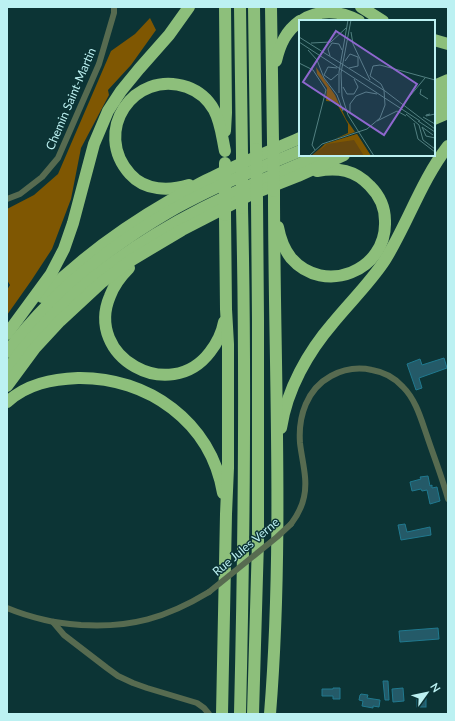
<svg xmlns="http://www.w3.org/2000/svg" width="455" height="721" viewBox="0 0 455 721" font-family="Lato,sans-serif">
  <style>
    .forest { fill: #7f5702 }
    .building { fill: #245a68; stroke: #20798f }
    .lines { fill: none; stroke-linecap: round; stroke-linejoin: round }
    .street { stroke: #576b50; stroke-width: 6 }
    .highway { stroke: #8dbf7b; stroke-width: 12 }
    .street-bridge { stroke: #576b50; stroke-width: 6 }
    .highway-bridge { stroke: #8dbf7b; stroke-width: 12 }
    .labels { text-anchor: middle; stroke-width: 3; stroke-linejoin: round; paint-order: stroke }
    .street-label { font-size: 12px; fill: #bcf1f2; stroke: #0c3435 }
    .inset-road { fill: none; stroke: #528081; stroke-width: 1 }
    .view { fill: #8e67ce; fill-opacity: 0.15; stroke: #8e67ce; stroke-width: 2 }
    .inset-edge { fill: none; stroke: #bcf1f2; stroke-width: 2 }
  </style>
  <rect width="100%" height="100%" fill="#0c3435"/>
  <polygon class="forest" points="150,18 156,30 131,65 108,90 109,95 81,148 71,199 52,249 31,281 7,315 7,290 10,285 7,280 7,209 34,195 58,174 111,51 135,34"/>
  <g class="building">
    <polygon points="444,358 447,368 419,378 422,388 416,390 407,364 420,359 422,365"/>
    <polygon points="428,476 430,486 432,485 432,488 437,487 440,501 430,504 427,490 422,491 421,489 412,491 410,482 421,479 420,477"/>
    <polygon points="405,524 407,532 430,527 431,535 401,540 398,525"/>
    <polygon points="438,628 439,639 400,642 399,631"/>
    <polygon points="383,681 388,681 389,700 385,700"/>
    <polygon points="333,688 340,688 340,699 333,699 333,696 322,696 322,689 333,689"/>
    <polygon points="403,688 404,701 393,702 392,689"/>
    <polygon points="361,694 368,695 367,698 380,700 379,707 373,706 373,708 362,706 363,701 359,700 360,695"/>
    <rect x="417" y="698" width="9" height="9"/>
  </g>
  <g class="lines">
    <g class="street">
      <polyline points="7,199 20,194 42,177 58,158 99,64 114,13 114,7"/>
      <path d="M 291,524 C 297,516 302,507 304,497 C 308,479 302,461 300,443 C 298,416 307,389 331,376 C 344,369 358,367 372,370 C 384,372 395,378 403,387 C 416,400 421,419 427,436 C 434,457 442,477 448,499"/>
      <path d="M 7,608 C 19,613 32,617 45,620 C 57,623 69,624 81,625 C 131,628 166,618 209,592"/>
      <polyline points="53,622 64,635 107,668 118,676 133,683 147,688 197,703 204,708 209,714"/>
    </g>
    <g class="highway">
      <polyline points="225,7 226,113 225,131"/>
      <polyline points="240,7 242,155"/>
      <polyline points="254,7 256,149"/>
      <polyline points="271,7 273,142"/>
      <polyline points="361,7 383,21"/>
      <path d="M 301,21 C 319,9 340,10 359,21"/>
      <polyline points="434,40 448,44"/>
      <path d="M 276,61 C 280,44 286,31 300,21"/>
      <polyline points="434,86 448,80"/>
      <polyline points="434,97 448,91"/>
      <polyline points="434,109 448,103"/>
      <polyline points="434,119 448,113"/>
      <path d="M 189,185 C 169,191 145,191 130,174 C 92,132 133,69 187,87 C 198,91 208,99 214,110 C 221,123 222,137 225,151"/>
      <path d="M 278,227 C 280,238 284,249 291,258 C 324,296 387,271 385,221 C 385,208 380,196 370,186 C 355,170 338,167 317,171"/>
      <path d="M 129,268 C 121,276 114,285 110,296 C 84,357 170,405 210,352 C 217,343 222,333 224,322"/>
      <path d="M 42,297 C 81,258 124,227 171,200 C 184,193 197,184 211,178 C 240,163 270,151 300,138"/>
      <polyline points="7,334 51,274 64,249 73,223 94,144 108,111 121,91 139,69 169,35 189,7"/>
      <path d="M 7,352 C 50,295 106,249 167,213 C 209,189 256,169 300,151"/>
      <path d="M 7,370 C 32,336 60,305 92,279 C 160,223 241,188 321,155"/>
      <polyline points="7,386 35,348 60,321 101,283 130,261 182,230 250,195 298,176 344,155"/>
      <path d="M 7,402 C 27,384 52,379 78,378 C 148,377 211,422 223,493"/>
      <path d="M 281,428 C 287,389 308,352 333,323 C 350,302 370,283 385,260 C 408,223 421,181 448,146"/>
      <polyline points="222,714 226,514 228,468 228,344 226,309 225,215"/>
      <path d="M 240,714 C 244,545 246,376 242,208"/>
      <polyline points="253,714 258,541 258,320 257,200"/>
      <path d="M 270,714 C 284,540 274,365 274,191"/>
    </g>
    <polyline class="street-bridge" points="209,592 277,537 291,524"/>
    <g class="highway-bridge">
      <polyline points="273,142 274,191"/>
      <polyline points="256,149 257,200"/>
      <polyline points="242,155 242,208"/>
      <polyline points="225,163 225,215"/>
    </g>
  </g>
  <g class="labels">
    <g class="street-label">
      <text transform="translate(71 99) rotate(-67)" y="4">Chemin Saint-Martin</text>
      <text transform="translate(246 547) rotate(-40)" y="4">Rue Jules Verne</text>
    </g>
  </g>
  <g transform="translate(299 20)">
    <rect width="136" height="136" fill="#0c3435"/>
    <path d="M 58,114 L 72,136 L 12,136 L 26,124 Z" fill="#664810"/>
    <path d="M 17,47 L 36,75 L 47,99 L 56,112 L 36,119 L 49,113 L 49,104 L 37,82 L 27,81 L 28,68 L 18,54 ZM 58,114 L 72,136 L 65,136 L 55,120 L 28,124 L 19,132 L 26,124 Z" fill="#7f5702"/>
    <path class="inset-road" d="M 52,0 L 42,53 L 43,76 L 49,95 L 75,136M 52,12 L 54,24 L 71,60M 0,17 L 86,71 L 136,109M 0,22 L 121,101M 12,23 L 32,22 L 47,8M 9,30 L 18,40 L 25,58 L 38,75 L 44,91M 31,36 L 29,29 L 33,23 L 40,24 L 43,30M 46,41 L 51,34 L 59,37 L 59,46 L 50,48M 0,43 L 14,50 L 27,70 L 13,125 L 16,130M 38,48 L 29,47 L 25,55 L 32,60 L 39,54M 44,67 L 48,74 L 55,74 L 59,67 L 55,59M 122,69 L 121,74 L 129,79M 40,73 L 40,52 L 49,0M 106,82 L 126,58M 51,93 L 51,84 L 57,76 L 67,72 L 78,74M 107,94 L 120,105M 131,94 L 127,95 L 127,96 L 136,94M 124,97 L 136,104M 78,101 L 98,91 L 107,96M 119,101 L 136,112M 115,103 L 119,119 L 136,132M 120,105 L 124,120 L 136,129M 123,107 L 127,116 L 136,118M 123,107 L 134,115M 10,136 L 23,124 L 68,109 L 81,98 L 86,85 L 85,70 L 82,64 L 71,56 L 74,46 L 81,45 L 136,60"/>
    <path class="view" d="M 37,11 L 118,64 L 85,115 L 4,62 Z"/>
    <rect width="136" height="136" class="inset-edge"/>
  </g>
  <rect width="455" height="721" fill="none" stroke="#bcf1f2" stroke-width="16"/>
  <g transform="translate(427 693) rotate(57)" stroke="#0c3435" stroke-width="3" paint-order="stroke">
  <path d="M0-3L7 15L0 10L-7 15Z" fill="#bcf1f2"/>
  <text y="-6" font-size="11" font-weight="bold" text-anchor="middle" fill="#bcf1f2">N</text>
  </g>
</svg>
